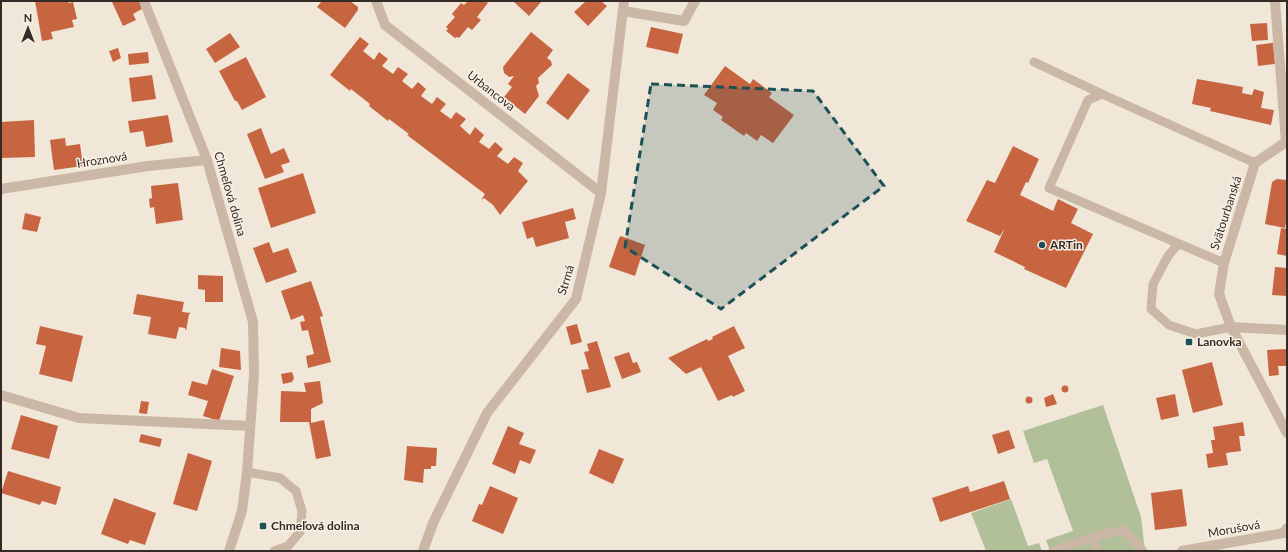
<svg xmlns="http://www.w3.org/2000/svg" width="1288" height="552" viewBox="0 0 1288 552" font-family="Lato,sans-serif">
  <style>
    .green { fill: #b2c099 }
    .building { fill: #c76541 }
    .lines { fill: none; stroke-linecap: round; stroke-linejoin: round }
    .service { stroke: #cab7a5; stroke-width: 9 }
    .minor { stroke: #cab7a5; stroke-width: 10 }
    .marked { fill: #1c5157; fill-opacity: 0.2; stroke: #1c5157; stroke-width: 3; stroke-dasharray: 8 5; stroke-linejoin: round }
    .poi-dot { fill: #1c5157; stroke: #f9f1e5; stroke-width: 1.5 }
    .labels { text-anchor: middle; stroke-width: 3; stroke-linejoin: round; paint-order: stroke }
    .street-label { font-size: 12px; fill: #352b26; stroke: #f9f1e5 }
    .poi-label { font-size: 12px; font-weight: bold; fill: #352b26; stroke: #f9f1e5; text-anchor: start }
  </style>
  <rect width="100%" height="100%" fill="#f1e7d9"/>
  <g class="green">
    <polygon points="1103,405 1141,517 1145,551 1050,551 1046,540 1073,531 1047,459 1034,463 1023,431"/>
    <polygon points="1011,499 1028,546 1039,543 1042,551 986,551 971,513"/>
  </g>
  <g class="building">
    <polygon points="35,1 68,1 69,3 73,2 77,19 72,20 74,27 51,32 53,39 42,41"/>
    <polygon points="114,1 139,1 142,9 133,14 136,20 123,26 112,2"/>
    <polygon points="322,1 350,1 358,7 358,10 345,28 317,7"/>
    <polygon points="468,1 485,1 488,3 477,17 481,20 472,30 468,27 459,38 457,37 455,38 446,31 448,29 446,27 455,17 452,14 461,3 464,5"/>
    <polygon points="513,1 542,1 529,16"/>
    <polygon points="586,1 601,1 607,6 588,26 574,12"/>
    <polygon points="1267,23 1268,40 1252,41 1250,24"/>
    <polygon points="651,27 683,34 678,54 646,47"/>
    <polygon points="531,32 553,50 547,58 551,61 552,65 538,78 539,83 536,86 539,96 525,114 504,97 512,87 508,84 514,76 509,77 504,73 503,67"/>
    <polygon points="230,33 240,47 215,63 206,49"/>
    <polygon points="360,37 369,44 363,51 374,60 379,52 388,59 382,66 393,74 398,67 408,74 402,81 412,89 418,82 426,89 421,96 432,104 437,97 446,104 440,111 451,119 456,112 466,119 460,126 470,135 475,127 484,135 479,142 489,149 495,142 503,149 497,156 508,164 514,157 523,163 518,171 528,181 500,215 493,205 484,198 481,200 485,194 407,135 409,134 389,119 388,121 369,106 370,104 351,89 350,91 330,75"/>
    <polygon points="1273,43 1275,64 1258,66 1256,45"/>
    <polygon points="118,48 121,58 113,62 109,51"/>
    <polygon points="148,52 149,63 129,65 128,54"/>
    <polygon points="246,57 266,97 242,110 237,101 235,101 219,71"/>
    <polygon points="725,66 750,84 753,79 772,93 769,97 794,115 773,143 761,135 757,141 746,133 744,136 721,120 723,117 713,110 717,103 704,95"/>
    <polygon points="568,73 590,90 568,120 546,103"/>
    <polygon points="152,75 156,99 132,102 129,78"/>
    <polygon points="1197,79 1243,87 1242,93 1252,95 1254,89 1264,92 1261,108 1274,110 1271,125 1210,111 1211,108 1192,104"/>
    <polygon points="168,115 173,142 146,147 143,131 130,133 128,121"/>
    <polygon points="34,120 35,157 1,158 1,122"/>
    <polygon points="261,128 271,154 284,148 290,162 281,165 284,172 265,179 247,134"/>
    <polygon points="65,138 66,146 80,144 83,166 54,170 50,140"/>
    <polygon points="1013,146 1039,159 1028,183 1026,182 1020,195 1053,211 1058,199 1078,209 1071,223 1093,234 1066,288 1024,269 1025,267 994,252 1005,228 1000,236 966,221 987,180 995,183"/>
    <polygon points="303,173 316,213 271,228 258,188"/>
    <polygon points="1277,179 1287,180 1287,218 1285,228 1265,224 1272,182"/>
    <polygon points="178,183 183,220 156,224 154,207 150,208 149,199 152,198 151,186"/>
    <polygon points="573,208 576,219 565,222 569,238 536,247 533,237 527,239 522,222"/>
    <polygon points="25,213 41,217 37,232 22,229"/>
    <polygon points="1281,228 1287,229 1287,256 1277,254"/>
    <polygon points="621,236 645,245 635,276 609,267 619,238"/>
    <polygon points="269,242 273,253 288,248 297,272 266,283 253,248"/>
    <polygon points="1275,267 1287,268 1287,296 1272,295"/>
    <polygon points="198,275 223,276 223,302 205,302 205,290 198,289"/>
    <polygon points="311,281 323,316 320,317 331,362 308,368 306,356 314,354 308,330 302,331 300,322 305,321 303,315 291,320 281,291"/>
    <polygon points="137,294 184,302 182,312 191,313 189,314 186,331 185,328 179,327 176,339 148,334 151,317 133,314"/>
    <polygon points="577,324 582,342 571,345 566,327"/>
    <polygon points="40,326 83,336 72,382 39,374 46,346 36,344"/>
    <polygon points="734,326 745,348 728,356 745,391 733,397 732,395 718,401 701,367 686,374 668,358 707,339 708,341 713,339 712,337"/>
    <polygon points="597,341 611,387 587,393 581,370 589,369 584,352 589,351 587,344"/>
    <polygon points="221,348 240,351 241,370 219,367"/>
    <polygon points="1287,349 1287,366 1278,366 1279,375 1269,376 1267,350"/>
    <polygon points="629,352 633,363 637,362 641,372 622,379 614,357"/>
    <polygon points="1212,362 1223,405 1193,413 1182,370"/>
    <polygon points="212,369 234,376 219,421 203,416 208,401 188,395 192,381 207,385"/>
    <polygon points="292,372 294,378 292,382 283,384 281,374"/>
    <polygon points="320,381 323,403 311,409 311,423 324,420 331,456 316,459 309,422 280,422 281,391 306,392 304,383"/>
    <circle cx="1065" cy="389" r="3.5"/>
    <polygon points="1053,394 1057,404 1046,407 1044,398"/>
    <polygon points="1175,394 1179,416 1161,420 1156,398"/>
    <circle cx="1029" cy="400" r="3.5"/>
    <polygon points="141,401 149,402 147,414 139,413"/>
    <polygon points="21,415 58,426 49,459 11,449"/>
    <polygon points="1243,422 1245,436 1239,436 1241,451 1226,453 1228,465 1208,468 1206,454 1213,453 1211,440 1215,440 1213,427"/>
    <polygon points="508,426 524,433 519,444 536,450 530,464 520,460 515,474 492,464"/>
    <polygon points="1009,430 1015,448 998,454 992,435"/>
    <polygon points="141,434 162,439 160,447 139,442"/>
    <polygon points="407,446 437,448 436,466 431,466 431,469 424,469 423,483 404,480"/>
    <polygon points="599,449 624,459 613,484 589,473"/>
    <polygon points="188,453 212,461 197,511 173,504"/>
    <polygon points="8,471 61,487 56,505 42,501 40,505 1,493"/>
    <polygon points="1004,481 1010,499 940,522 932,498 968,486 970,492"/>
    <polygon points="490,486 518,498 503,534 472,521 479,504 482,505"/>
    <polygon points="1182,489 1187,526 1155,530 1151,493"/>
    <polygon points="114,498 156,513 145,545 130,540 128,544 101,534"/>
  </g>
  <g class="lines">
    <g class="service">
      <polyline points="1034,62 1102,94"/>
      <polyline points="1178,244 1168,256 1153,284 1151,309 1169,325 1196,334 1231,327"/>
      <polyline points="1224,263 1049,188 1088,100 1102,94 1255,163"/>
      <polyline points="247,472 280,478 296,491 302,511 300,532 288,546 274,551"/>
      <polyline points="1093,537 1124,530 1143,551"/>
      <polyline points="1053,551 1093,537 1098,551"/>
    </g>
    <g class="minor">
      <polyline points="144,1 207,160 253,322 254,375 247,472 242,511 229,551"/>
      <polyline points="376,1 385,25 601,193"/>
      <polyline points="1275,1 1286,142"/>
      <polyline points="623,11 684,21 695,1"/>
      <polyline points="1286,142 1255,163 1224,263 1219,294 1231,327 1287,433"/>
      <polyline points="1,189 148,166 207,160"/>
      <polyline points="1231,327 1287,330"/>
      <polyline points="1,395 79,418 250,426"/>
      <polyline points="423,551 433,523 487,413 576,299 601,193 624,1"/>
      <polyline points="1182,551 1284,533 1287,528"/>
    </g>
  </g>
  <path class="marked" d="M 651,84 L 813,91 L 884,186 L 721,309 L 625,247 Z"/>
  <g class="poi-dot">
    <circle cx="1042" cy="245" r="4"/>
    <rect x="1185" y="338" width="8" height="8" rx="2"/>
    <rect x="259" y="522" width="8" height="8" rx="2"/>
  </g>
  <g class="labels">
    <g class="street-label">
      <text transform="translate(491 91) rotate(38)" y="4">Urbancova</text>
      <text transform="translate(102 160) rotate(-9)" y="4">Hroznová</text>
      <text transform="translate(230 194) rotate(74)" y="4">Chmeľová dolina</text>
      <text transform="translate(1226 213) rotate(-72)" y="4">Svätourbanská</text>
      <text transform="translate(566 280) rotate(-73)" y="4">Strmá</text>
      <text transform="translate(1234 529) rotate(-10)" y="4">Morušová</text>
    </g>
    <g class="poi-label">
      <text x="1050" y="249">ARTin</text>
      <text x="1197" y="346">Lanovka</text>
      <text x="271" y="530">Chmeľová dolina</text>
    </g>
  </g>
  <rect width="1288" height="552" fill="none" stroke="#352b26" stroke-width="4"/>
  <g transform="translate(28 28)" stroke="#f9f1e5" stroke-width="3" paint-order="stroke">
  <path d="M0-3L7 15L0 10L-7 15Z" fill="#352b26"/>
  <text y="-6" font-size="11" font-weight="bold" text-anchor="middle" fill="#352b26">N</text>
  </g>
</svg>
